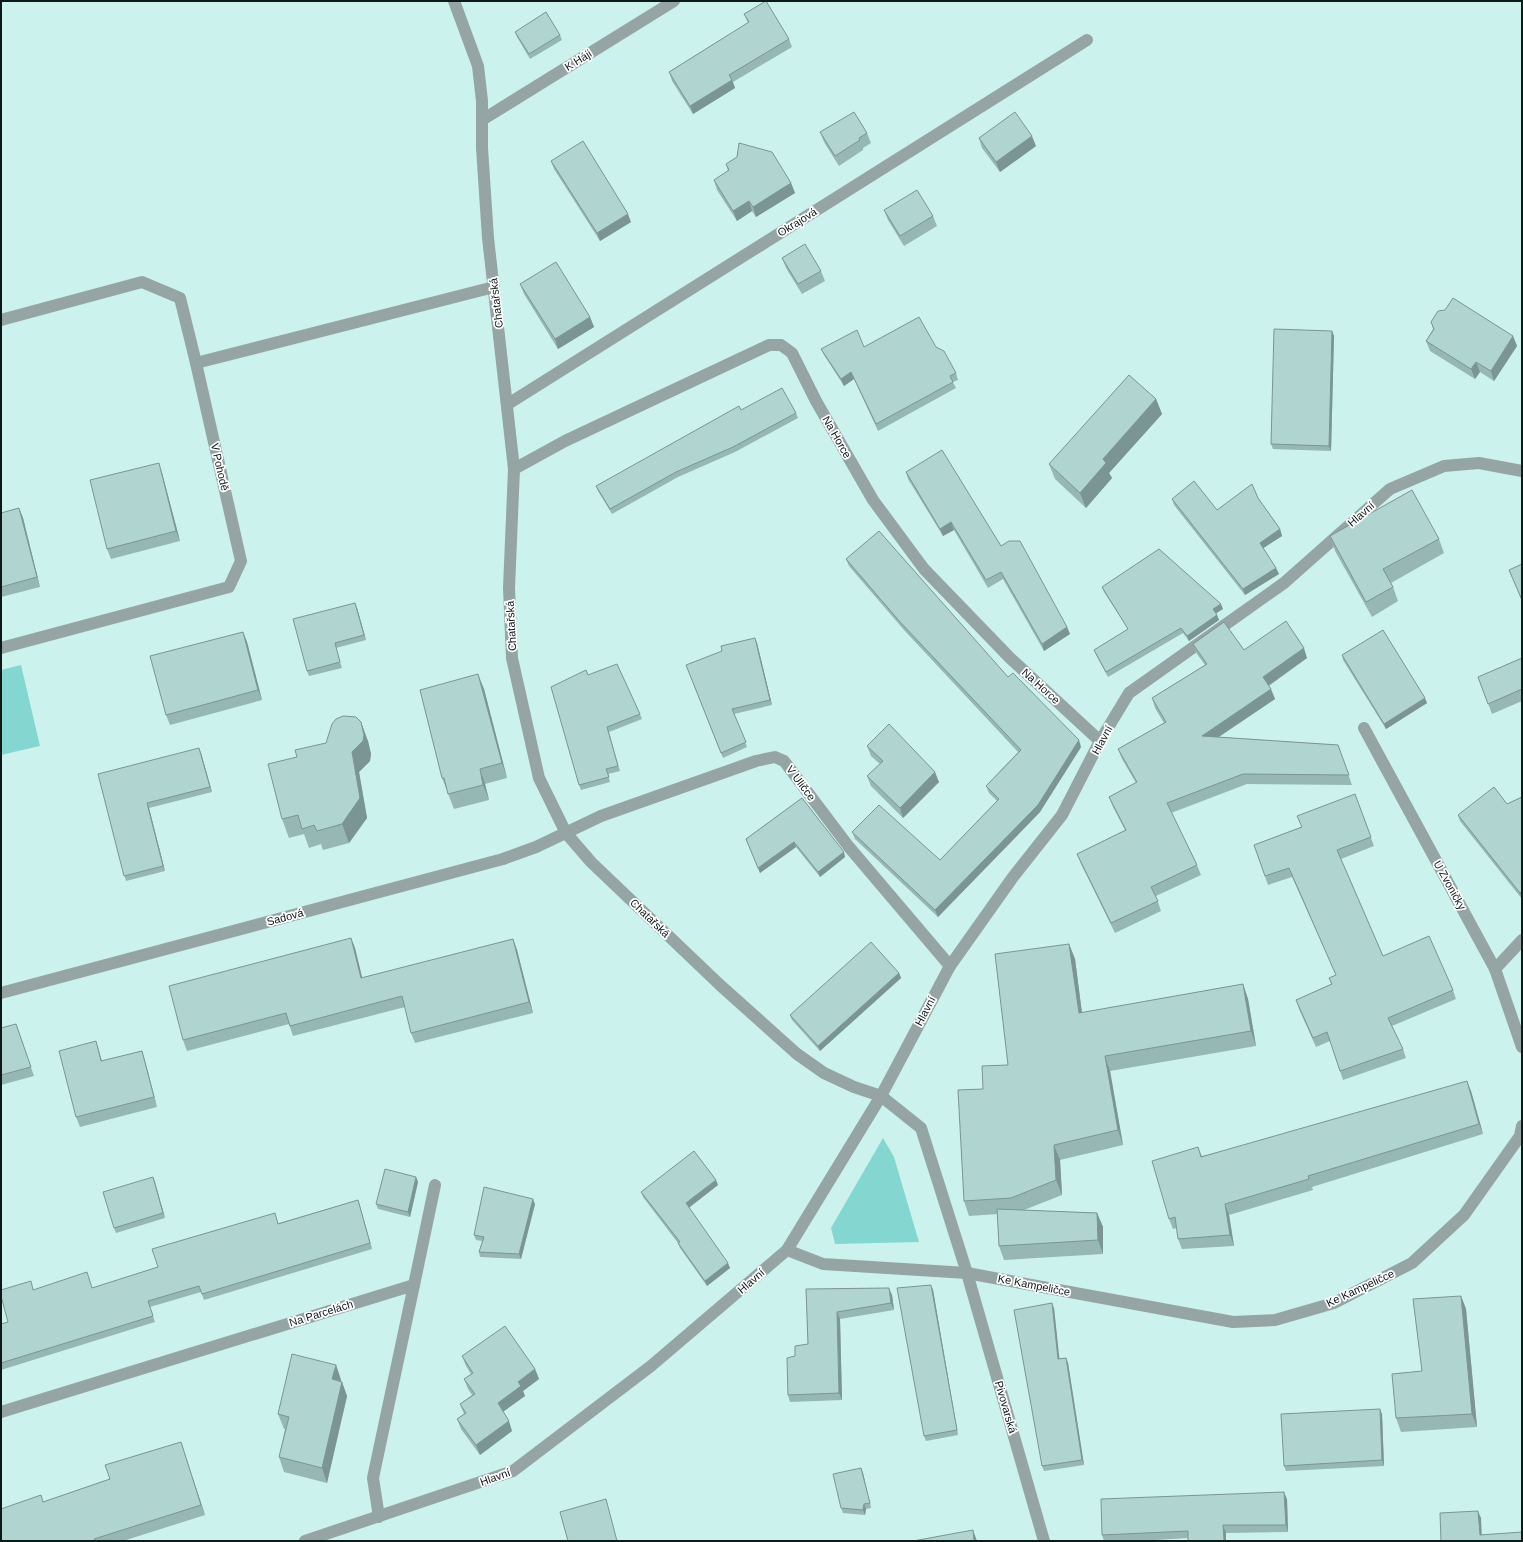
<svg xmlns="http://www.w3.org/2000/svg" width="1523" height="1542" viewBox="0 0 1523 1542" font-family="Helvetica,sans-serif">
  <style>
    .green { fill: #84d7d0 }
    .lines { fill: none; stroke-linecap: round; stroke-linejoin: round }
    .service { stroke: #95a5a3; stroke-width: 12 }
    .minor { stroke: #95a5a3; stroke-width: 12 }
    .wall { fill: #97b7b4 }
    .shaded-wall { fill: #7b9592 }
    .building { fill: #b0d5d1; stroke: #7b9592 }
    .labels { text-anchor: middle; stroke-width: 3.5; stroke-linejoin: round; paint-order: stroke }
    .street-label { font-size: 11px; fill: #0b1917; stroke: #fff }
  </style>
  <rect width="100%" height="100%" fill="#ccf2ee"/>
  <g class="green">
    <polygon points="21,665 40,746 1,755 1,670"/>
    <polygon points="883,1138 894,1157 919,1242 835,1244 831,1228"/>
  </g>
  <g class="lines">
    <polyline class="service" points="482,120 674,1"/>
    <g class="minor">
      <polyline points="454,1 478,66 482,101 482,148 488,238 514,469 509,588 512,658 539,778 566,833 591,862 720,985 797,1054 824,1073 854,1087 881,1096 921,1128 967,1273 1044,1541"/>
      <polyline points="1,320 142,282 180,298 196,363 241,561 229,587 1,648"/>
      <polyline points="196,363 494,287"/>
      <polyline points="508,404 1087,40"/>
      <polyline points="514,469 565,441 769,345 781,345 792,353 816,401 873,500 924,569 1010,658 1100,741"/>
      <polyline points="1364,728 1495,969 1522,1047"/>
      <polyline points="1495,969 1522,940"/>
      <polyline points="1,993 503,859 536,847 601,816 756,761 775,757 784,761 849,847 950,966"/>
      <polyline points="787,1250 823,1264 967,1273 1233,1322 1275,1320 1334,1303 1412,1263 1464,1215 1520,1136 1522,1126"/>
      <polyline points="414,1285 435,1185"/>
      <polyline points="1,1412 414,1285 373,1478 379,1517"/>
      <polyline points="305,1541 513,1471 651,1366 787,1250 881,1096 950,966 1013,877 1062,815 1100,741 1129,693 1284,583 1390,489 1444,466 1479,463 1522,471"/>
    </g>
  </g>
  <g class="wall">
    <polygon points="744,14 789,39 792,47 733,82 735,88 693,114 672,81 669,72 748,23"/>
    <polygon points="515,32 560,35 562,40 530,59 517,37"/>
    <polygon points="820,132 867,133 871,143 863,148 863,150 839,166 824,142"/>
    <polygon points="979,138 1036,146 1000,172 982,148"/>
    <polygon points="551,161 631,222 600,241 554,169"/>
    <polygon points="726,164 791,183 795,193 756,217 752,211 737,221 717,190 714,180 728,171"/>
    <polygon points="884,210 933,216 937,226 904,246 888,220"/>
    <polygon points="782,258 821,271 825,281 802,294 786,268"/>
    <polygon points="520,284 590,317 594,327 558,349 524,294"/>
    <polygon points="1431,322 1513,336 1517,346 1494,381 1480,372 1475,379 1430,351 1426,341 1433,329"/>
    <polygon points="1332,331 1334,336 1331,451 1273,449 1271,444"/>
    <polygon points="864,347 936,347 956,373 958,380 953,382 956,388 878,431 854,379 844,386 824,355 821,349"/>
    <polygon points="1156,399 1162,414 1109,473 1112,478 1086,508 1055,479 1049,464"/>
    <polygon points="741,410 796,413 798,418 735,452 678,477 612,514 598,491 596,486"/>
    <polygon points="906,472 1001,546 1067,627 1070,634 1044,651 1003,579 988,588 954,530 943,536 908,479"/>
    <polygon points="162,473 180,541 111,559 107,549"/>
    <polygon points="1258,498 1280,529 1282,536 1263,548 1276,568 1279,574 1245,595 1174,505 1172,499 1217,510"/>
    <polygon points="19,508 23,518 40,587 1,597 1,513"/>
    <polygon points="1330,536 1439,539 1444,553 1391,583 1393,587 1398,601 1372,617 1335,551"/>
    <polygon points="846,559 1008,677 1081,747 1040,812 938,917 855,839 852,832 940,860 997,801 989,793 986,786 1018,752 904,630 849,566"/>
    <polygon points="1522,564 1522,601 1509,570"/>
    <polygon points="1102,587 1223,609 1216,613 1219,620 1189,641 1183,633 1108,677 1096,655 1094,650 1128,629 1104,592"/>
    <polygon points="357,608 366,640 336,648 342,668 309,676 307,671"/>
    <polygon points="243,632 247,642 262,700 170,725 166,715"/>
    <polygon points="757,643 772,705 734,714 747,747 723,758 686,665"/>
    <polygon points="1193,644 1307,658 1269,686 1275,699 1219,737 1338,745 1352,785 1247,784 1171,813 1197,865 1201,875 1156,896 1161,911 1115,933 1081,864 1077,854 1125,830 1113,807 1109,797 1136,783 1122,759 1118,749 1164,723 1155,708 1152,698 1205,665 1197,654"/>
    <polygon points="1342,655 1427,703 1386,729 1343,660"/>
    <polygon points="1522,658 1522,701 1492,714 1478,677"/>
    <polygon points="588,675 640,714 642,719 609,732 620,771 608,774 610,782 581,790 579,785"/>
    <polygon points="484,689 507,778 485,784 489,800 454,809 442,778"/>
    <polygon points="368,741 371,754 370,761 359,772 367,818 349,843 323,850 321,844 309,848 304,834 289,838 282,819 297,757 326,743"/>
    <polygon points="867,746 939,782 903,818 871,786 867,776 880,764 871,756"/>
    <polygon points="201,753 212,792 149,808 165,871 126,881 98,774"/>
    <polygon points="1355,794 1374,846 1341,859 1383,956 1453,990 1456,999 1392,1026 1403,1049 1406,1058 1343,1080 1330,1041 1316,1047 1299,1009 1296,1000 1331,984 1329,978 1336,975 1292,877 1268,885 1254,845 1301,827"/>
    <polygon points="1522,797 1522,899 1460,821 1458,815 1507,804"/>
    <polygon points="802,798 845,857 820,877 796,847 760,873 746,839"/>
    <polygon points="351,938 355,948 362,978 513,939 517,950 533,1013 415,1043 411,1033 405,1007 293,1036 289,1024 187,1051 183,1040"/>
    <polygon points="1069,944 1075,959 1082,1013 1243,984 1248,999 1256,1046 1110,1071 1123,1145 1060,1160 1062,1195 1024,1210 1097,1213 1103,1227 1103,1254 1004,1260 999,1246 998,1214 969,1216 964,1201 983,1089 1008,1065"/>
    <polygon points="899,973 901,978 820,1051 792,1020 790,1015"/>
    <polygon points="16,1024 34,1076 1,1085 1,1028"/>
    <polygon points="99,1051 102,1061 142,1051 145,1061 157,1107 80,1127 76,1117"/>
    <polygon points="1471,1091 1483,1134 1312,1187 1313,1190 1229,1215 1234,1246 1182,1249 1178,1239 1177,1228 1173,1229 1169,1219 1198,1147 1202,1156"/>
    <polygon points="153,1177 165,1218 116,1233 114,1228"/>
    <polygon points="416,1177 418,1182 410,1217 378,1209 376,1204"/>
    <polygon points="718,1185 689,1208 730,1268 707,1286 680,1248 678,1243 643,1197 641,1192"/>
    <polygon points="358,1200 372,1249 204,1300 201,1292 150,1307 155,1322 1,1370 1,1324 8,1322 34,1290 92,1288 158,1267 279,1223"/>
    <polygon points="535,1204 521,1259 480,1257 479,1252 482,1241 476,1240 474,1235"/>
    <polygon points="806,1289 892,1295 894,1310 840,1319 842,1400 790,1402 788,1395 808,1344"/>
    <polygon points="933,1290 958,1435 926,1441 924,1436"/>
    <polygon points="1461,1296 1466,1309 1477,1427 1401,1432 1396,1418 1422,1371"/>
    <polygon points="1054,1308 1059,1359 1066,1358 1068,1363 1084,1465 1044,1471 1042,1466"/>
    <polygon points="462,1356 535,1369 539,1379 523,1391 525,1396 503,1412 512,1431 480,1455 461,1429 457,1419 464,1414 460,1404 472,1395 468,1389 464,1379 471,1374 466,1366"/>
    <polygon points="336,1365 341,1380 341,1381 342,1382 347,1396 327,1483 284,1472 279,1457 285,1429 284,1429 278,1414"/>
    <polygon points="1382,1414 1384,1466 1286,1471 1284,1466"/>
    <polygon points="181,1442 205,1515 123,1541 1,1541 43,1502 110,1479"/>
    <polygon points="861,1468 863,1473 871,1508 866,1509 865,1515 843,1513 841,1508"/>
    <polygon points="1287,1499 1288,1532 1226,1533 1188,1538 1141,1541 1104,1541 1102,1535"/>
  </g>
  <g class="shaded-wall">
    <polygon points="732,80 735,88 693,114 690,106"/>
    <polygon points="1032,136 1036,146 1000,172 996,162"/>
    <polygon points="791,183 795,193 756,217 753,207"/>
    <polygon points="749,201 752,211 737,221 733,211"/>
    <polygon points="628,214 631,222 600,241 597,233"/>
    <polygon points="590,317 594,327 558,349 555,339"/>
    <polygon points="1332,331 1334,336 1331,451 1329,446"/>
    <polygon points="1513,336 1517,346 1494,381 1491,371"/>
    <polygon points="1476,362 1480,372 1475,379 1471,369"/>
    <polygon points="851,372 854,379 844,386 841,379"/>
    <polygon points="1156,399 1162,414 1109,473 1112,478 1086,508 1080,493 1103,459"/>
    <polygon points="159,463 162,473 180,541 176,531"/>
    <polygon points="19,508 23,518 40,587 37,577"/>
    <polygon points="951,522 954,530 943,536 940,529"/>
    <polygon points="1280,529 1282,536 1262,549 1260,543"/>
    <polygon points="1276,568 1279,574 1245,595 1243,589"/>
    <polygon points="355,603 357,608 366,640 364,635"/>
    <polygon points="1221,604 1223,609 1215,614 1213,609"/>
    <polygon points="1217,615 1219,620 1189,641 1187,636"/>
    <polygon points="1067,627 1070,634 1044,651 1042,644"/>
    <polygon points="243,632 247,642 262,700 258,690"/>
    <polygon points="755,638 757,643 772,705 770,700"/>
    <polygon points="1304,648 1307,658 1266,687 1263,677"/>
    <polygon points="478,674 484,689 507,778 502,763"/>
    <polygon points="1271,689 1275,699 1205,746 1202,736"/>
    <polygon points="1425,698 1427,703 1386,729 1384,724"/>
    <polygon points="361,722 368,741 371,754 370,761 359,772 367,818 349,843 342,824 352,752"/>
    <polygon points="1079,740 1081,747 1040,812 938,917 935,910"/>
    <polygon points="199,748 201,753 212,792 210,787"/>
    <polygon points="480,769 485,784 489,800 483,785"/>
    <polygon points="935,772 939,782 903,818 900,808"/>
    <polygon points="147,803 149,808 165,871 163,866"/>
    <polygon points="794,842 796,847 760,873 758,868"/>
    <polygon points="844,852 845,857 820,877 818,872"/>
    <polygon points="1522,891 1522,898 1520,893"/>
    <polygon points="351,938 355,948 365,989 361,978"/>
    <polygon points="513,939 517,950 533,1013 529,1002"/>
    <polygon points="1069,944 1075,959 1084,1029 1079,1013"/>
    <polygon points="899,973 901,978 820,1051 818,1046"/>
    <polygon points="1243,984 1248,999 1256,1046 1251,1031"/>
    <polygon points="96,1041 99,1051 104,1071 101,1061"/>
    <polygon points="142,1051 145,1061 157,1107 154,1097"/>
    <polygon points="1105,1056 1110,1071 1123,1145 1118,1130"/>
    <polygon points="1467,1081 1471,1091 1483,1134 1479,1124"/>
    <polygon points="1054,1145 1060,1160 1062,1195 1056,1180"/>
    <polygon points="153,1177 155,1182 165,1218 163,1213"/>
    <polygon points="416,1177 418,1182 410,1217 408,1212"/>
    <polygon points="716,1180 718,1185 688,1208 686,1203"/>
    <polygon points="533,1199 535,1204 521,1259 519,1254"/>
    <polygon points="358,1200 360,1206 372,1249 370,1243"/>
    <polygon points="1225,1204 1229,1215 1234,1246 1230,1235"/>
    <polygon points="1097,1213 1103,1227 1103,1254 1098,1240"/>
    <polygon points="728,1263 730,1268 707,1286 705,1281"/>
    <polygon points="931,1285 933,1290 958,1435 957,1430"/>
    <polygon points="889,1288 892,1295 894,1310 891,1303"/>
    <polygon points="1461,1296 1466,1309 1477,1427 1472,1414"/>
    <polygon points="1052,1303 1054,1308 1060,1364 1058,1359"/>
    <polygon points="837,1312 840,1319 842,1400 839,1393"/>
    <polygon points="1066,1358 1068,1363 1084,1465 1082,1460"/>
    <polygon points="336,1365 341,1380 337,1394 332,1379"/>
    <polygon points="535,1369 539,1379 523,1391 525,1396 501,1413 498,1403 518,1382"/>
    <polygon points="342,1382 347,1396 327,1483 322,1468"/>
    <polygon points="1380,1409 1382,1414 1384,1466 1382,1460"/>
    <polygon points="509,1421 512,1431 480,1455 476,1445"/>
    <polygon points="181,1442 184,1452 205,1515 201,1505"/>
    <polygon points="861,1468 863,1473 871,1508 870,1503"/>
    <polygon points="1284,1492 1287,1499 1288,1532 1286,1525"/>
    <polygon points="864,1504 866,1509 865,1515 863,1510"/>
    <polygon points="1478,1511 1481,1518 1482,1541 1480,1535"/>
    <polygon points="1223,1525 1226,1533 1226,1541 1224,1541"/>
    <polygon points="973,1530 977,1541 974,1541"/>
  </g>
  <g class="building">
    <polygon points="766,1 789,39 729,75 732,80 690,106 669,72 749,22 744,14"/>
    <polygon points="546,12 560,35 529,54 515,32"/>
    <polygon points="854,112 867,133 859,138 860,140 835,156 820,132"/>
    <polygon points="1015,112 1032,136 996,162 979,138"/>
    <polygon points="583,141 628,214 597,233 551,161"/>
    <polygon points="739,143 772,152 791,183 753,207 749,201 733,211 714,180 729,170 726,164 737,157"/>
    <polygon points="917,190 933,216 900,236 884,210"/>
    <polygon points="805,244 821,271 798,284 782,258"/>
    <polygon points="556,262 590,317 555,339 520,284"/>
    <polygon points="1453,298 1513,336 1491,371 1476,362 1471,369 1426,341 1434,329 1431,322 1438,311 1445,310"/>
    <polygon points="919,317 936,347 944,351 956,373 950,376 953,382 876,424 851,372 841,379 821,349 857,330 864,347"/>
    <polygon points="1274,329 1332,331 1329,446 1271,444"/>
    <polygon points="1129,375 1156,399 1103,459 1106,463 1080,493 1049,464"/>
    <polygon points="782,388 796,413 733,447 676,472 610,509 596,486 739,406 741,410"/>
    <polygon points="942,450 1001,546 1009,541 1020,541 1067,627 1042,644 1001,572 986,580 951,522 940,529 906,472"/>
    <polygon points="159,463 176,531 107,549 90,480"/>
    <polygon points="1194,481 1217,510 1252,484 1258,498 1280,529 1260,543 1276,568 1243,589 1172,499"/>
    <polygon points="1412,490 1439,539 1383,569 1393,587 1366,602 1330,536"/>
    <polygon points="19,508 37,577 1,587 1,513"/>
    <polygon points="879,531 1008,677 1013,673 1079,740 1038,805 935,910 852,832 879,805 940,860 999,799 986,786 1021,750 901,623 846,559"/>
    <polygon points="1159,549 1221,604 1213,609 1217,615 1187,636 1181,628 1106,672 1094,650 1128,629 1102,587"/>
    <polygon points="1522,564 1522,600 1509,570"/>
    <polygon points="355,603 364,635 335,643 340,662 307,671 293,619"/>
    <polygon points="1286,621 1304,648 1263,677 1271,689 1202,736 1338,745 1349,775 1243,774 1167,803 1197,865 1151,887 1158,901 1111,923 1077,854 1126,830 1109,797 1137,782 1118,749 1166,722 1152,698 1207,664 1193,644 1224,622 1244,650"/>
    <polygon points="1383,630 1425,698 1384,724 1342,655"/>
    <polygon points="243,632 258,690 166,715 150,656"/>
    <polygon points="755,638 770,700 732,709 746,742 721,753 686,665 722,651 721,646"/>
    <polygon points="1522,658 1522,689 1488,704 1478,677"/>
    <polygon points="617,664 640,714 607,727 618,766 606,769 609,777 579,785 551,687 586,670 588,675"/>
    <polygon points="478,674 502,763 480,769 483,785 448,794 444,778 442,778 420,690"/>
    <polygon points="343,716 356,717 361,722 364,735 363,741 352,752 360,798 342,824 317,831 314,825 302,829 298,815 282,819 268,764 297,757 295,750 326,743 332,724 336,719"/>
    <polygon points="889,724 935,772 900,808 867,776 883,761 867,746"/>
    <polygon points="199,748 210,787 147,803 163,866 124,876 98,774"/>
    <polygon points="1494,787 1507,804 1522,797 1522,891 1520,893 1458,815"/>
    <polygon points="1355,794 1371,837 1337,850 1383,956 1429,936 1453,990 1388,1018 1403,1049 1340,1071 1327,1032 1313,1038 1296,1000 1332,984 1329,978 1336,975 1289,868 1265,876 1254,845 1302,827 1297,816"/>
    <polygon points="802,798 844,852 818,872 794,842 758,868 746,839"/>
    <polygon points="351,938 361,978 513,939 529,1002 411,1033 402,996 290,1026 286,1013 183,1040 169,986"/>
    <polygon points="871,942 899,973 818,1046 790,1015"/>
    <polygon points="1069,944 1079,1013 1243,984 1251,1031 1105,1056 1118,1130 1054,1145 1056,1180 1011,1198 964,1201 958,1090 983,1089 982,1066 1008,1065 995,954"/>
    <polygon points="16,1024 31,1067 1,1075 1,1028"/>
    <polygon points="96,1041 101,1061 142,1051 154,1097 76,1117 59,1051"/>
    <polygon points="1467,1081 1479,1124 1308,1176 1309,1179 1225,1204 1230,1235 1178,1239 1175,1217 1169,1219 1152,1161 1198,1147 1201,1157"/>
    <polygon points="694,1151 716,1180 686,1203 728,1263 705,1281 678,1243 680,1242 641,1192"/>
    <polygon points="385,1169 416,1177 408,1212 376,1204"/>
    <polygon points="153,1177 163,1213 114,1228 103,1192"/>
    <polygon points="484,1187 533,1199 519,1254 479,1252 484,1237 474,1235"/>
    <polygon points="358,1200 370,1243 202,1294 199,1286 148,1301 153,1316 1,1363 1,1324 8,1322 1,1296 1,1290 31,1281 33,1290 87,1272 92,1288 158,1267 152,1249 275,1213 278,1224"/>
    <polygon points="997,1209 1097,1213 1098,1240 999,1246"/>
    <polygon points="931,1285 957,1430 924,1436 897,1288"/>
    <polygon points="889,1288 891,1303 837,1312 839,1393 788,1395 787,1358 795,1356 795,1346 808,1344 806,1289"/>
    <polygon points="1461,1296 1472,1414 1396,1418 1392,1374 1422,1371 1413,1299"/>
    <polygon points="1052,1303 1058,1359 1066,1358 1082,1460 1042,1466 1014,1310"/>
    <polygon points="505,1326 535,1369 518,1382 521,1386 498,1403 509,1421 476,1445 457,1419 466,1413 460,1404 475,1394 464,1379 473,1373 462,1356"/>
    <polygon points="292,1354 336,1365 332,1379 342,1382 322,1468 279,1457 289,1417 278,1414"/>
    <polygon points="1380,1409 1382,1460 1284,1466 1281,1414"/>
    <polygon points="181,1442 201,1505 94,1539 95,1541 1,1541 1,1509 41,1495 43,1502 110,1479 105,1465"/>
    <polygon points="861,1468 870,1503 864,1504 863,1510 841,1508 833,1474"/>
    <polygon points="1284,1492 1286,1525 1223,1525 1224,1541 1188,1541 1188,1531 1102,1535 1101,1499"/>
    <polygon points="606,1499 617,1541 568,1541 560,1512"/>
    <polygon points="1478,1511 1480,1535 1522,1532 1522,1541 1441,1541 1440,1513"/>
    <polygon points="973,1530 974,1541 913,1541"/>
  </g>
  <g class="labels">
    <g class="street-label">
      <text transform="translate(578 60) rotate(-32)" y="4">K Háji</text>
      <text transform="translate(797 222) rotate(-32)" y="4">Okrajová</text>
      <text transform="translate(496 303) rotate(-97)" y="4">Chatařská</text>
      <text transform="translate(837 437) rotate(60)" y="4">Na Horce</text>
      <text transform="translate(220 467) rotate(77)" y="4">V Pohodě</text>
      <text transform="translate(1361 514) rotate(-41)" y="4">Hlavní</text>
      <text transform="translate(511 626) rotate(-93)" y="4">Chatařská</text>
      <text transform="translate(1041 686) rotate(42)" y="4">Na Horce</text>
      <text transform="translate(1102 740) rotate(-61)" y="4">Hlavní</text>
      <text transform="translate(801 783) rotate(53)" y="4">V Uličce</text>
      <text transform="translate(1450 885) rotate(61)" y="4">U Zvoničky</text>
      <text transform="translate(285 917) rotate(-15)" y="4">Sadová</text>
      <text transform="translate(650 918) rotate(44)" y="4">Chatařská</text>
      <text transform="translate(925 1011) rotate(-62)" y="4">Hlavní</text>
      <text transform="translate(751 1281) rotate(-41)" y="4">Hlavní</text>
      <text transform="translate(1034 1285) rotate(11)" y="4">Ke Kampeličce</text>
      <text transform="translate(1360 1288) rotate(-25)" y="4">Ke Kampeličce</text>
      <text transform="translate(321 1313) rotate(-17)" y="4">Na Parcelách</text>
      <text transform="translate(1006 1407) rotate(74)" y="4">Pivovarská</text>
      <text transform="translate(495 1477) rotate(-20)" y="4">Hlavní</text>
    </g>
  </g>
  <rect width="1523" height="1542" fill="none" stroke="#0b1917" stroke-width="4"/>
</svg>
